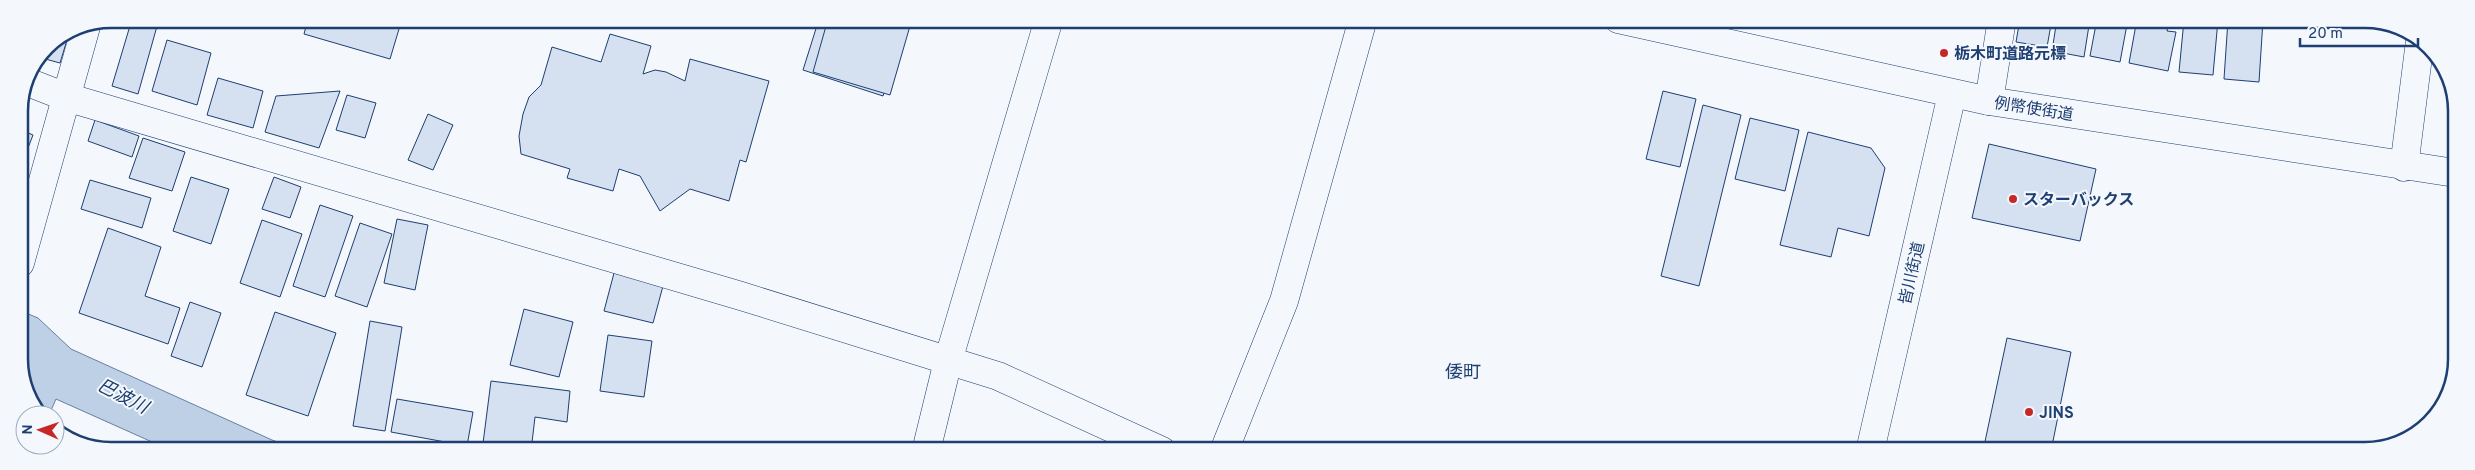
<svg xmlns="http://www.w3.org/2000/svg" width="2475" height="470" viewBox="0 0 2475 470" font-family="Overpass,'Noto Sans JP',sans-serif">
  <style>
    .water { fill: #bed0e5; stroke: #687fa3 }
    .building { fill: #d5e0f0; stroke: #1d3f73 }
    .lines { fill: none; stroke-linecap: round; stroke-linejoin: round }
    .minor-casing { stroke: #1d3f73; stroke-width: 29 }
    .tertiary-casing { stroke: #1d3f73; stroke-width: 29 }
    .primary-casing { stroke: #1d3f73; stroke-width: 29 }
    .minor { stroke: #f4f7fb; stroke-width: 28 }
    .tertiary { stroke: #f4f7fb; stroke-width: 28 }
    .primary { stroke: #f4f7fb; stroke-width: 28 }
    .poi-dot { fill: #c62828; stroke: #f4f7fb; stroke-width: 2 }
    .labels { text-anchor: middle; stroke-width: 4; stroke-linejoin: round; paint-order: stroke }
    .poi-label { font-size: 16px; font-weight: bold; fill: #1d3f73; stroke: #f4f7fb; text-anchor: start }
    .street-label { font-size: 16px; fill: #1d3f73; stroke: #f4f7fb }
    .neighbourhood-label { font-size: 18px; fill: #1d3f73; stroke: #f4f7fb }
    .water-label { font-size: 18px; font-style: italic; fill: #1d3f73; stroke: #f4f7fb }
    .rim { fill: none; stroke: #1d3f73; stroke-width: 2.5 }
  </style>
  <rect width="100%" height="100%" fill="#f4f7fb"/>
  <polygon class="water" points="21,311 38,318 71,349 272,440 300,450 170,450 56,399 49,415 42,415 22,384"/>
  <g class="building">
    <polygon points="132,19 159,19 138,94 112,86"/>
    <polygon points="308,19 402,19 390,59 304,34"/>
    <polygon points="819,19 909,19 883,96 803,70"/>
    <polygon points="828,19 912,19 890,95 813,72"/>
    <polygon points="2020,19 2052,19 2047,47 2016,42"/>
    <polygon points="2057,19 2090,19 2084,57 2052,51"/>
    <polygon points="2097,19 2128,19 2120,62 2090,56"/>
    <polygon points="2137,19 2169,20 2167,31 2176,32 2168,71 2129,63"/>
    <polygon points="2184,20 2218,20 2213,75 2179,72"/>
    <polygon points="2228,20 2263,20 2259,82 2224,79"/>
    <polygon points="70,30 60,63 38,57 46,45"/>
    <polygon points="610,34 651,46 643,74 655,70 666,72 685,81 690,59 769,81 746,162 740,160 729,201 690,189 660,211 640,176 619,169 613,191 567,178 570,169 521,154 519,136 523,114 529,97 541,85 552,47 601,62"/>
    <polygon points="167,40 211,53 197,105 152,91"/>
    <polygon points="218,78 263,91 253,128 207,115"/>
    <polygon points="340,91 319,148 265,132 276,96"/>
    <polygon points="1663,91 1696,99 1680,167 1646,159"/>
    <polygon points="347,95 376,103 365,138 336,130"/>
    <polygon points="1703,105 1741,115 1699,286 1661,276"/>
    <polygon points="428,114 453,125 433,170 408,160"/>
    <polygon points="1750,118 1799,130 1785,191 1735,179"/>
    <polygon points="95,120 139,136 132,157 88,141"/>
    <polygon points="19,129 33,135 19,171"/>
    <polygon points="1808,132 1871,148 1885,168 1869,236 1838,228 1831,257 1780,245"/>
    <polygon points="143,138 185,152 172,191 129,178"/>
    <polygon points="1989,144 2096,169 2080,241 1972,218"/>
    <polygon points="191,177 229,189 211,244 173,231"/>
    <polygon points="274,177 301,187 290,218 262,209"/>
    <polygon points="90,180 151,198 142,228 81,209"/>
    <polygon points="320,205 353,216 325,297 293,286"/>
    <polygon points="397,219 428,225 415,290 384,283"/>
    <polygon points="262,220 302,234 280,297 240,283"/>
    <polygon points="360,223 392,234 367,307 335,296"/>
    <polygon points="108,228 161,247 145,296 180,308 168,344 79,313"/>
    <polygon points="614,273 663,286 653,323 604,311"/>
    <polygon points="190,302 221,313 202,367 171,356"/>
    <polygon points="524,309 573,322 559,377 510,365"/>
    <polygon points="275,312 336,333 308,416 246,395"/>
    <polygon points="370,321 402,327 385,431 353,426"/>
    <polygon points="608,335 652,341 644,397 600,391"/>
    <polygon points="2007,338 2071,352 2051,451 1983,451"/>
    <polygon points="491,381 570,391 567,422 535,417 531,451 482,451"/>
    <polygon points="397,399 473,412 467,446 391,432"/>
  </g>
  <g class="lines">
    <defs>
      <g id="minor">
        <polyline points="25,81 66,97 741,296 998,376 1162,451"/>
        <polyline points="1989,101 2002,19"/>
        <polyline points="20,263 87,23"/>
        <polyline points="926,451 948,361 1049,19"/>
        <polyline points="1224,451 1284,301 1363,19"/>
      </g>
      <polyline id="tertiary" points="2404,167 2420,41"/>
      <g id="primary">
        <polyline points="1618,19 1989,101 2455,173"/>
        <polyline points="1870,451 1952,94"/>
      </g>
    </defs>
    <use href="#minor" class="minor-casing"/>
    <use href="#tertiary" class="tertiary-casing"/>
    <use href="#primary" class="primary-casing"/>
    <use href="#minor" class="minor"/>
    <use href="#tertiary" class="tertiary"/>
    <use href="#primary" class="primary"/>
  </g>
  <g class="poi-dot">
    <circle cx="1944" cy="53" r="5"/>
    <circle cx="2013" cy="199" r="5"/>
    <circle cx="2029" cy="412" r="5"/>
  </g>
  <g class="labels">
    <g class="poi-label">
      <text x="1954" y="59">栃木町道路元標</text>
      <text x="2023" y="205">スターバックス</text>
      <text x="2039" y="418">JINS</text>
    </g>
    <g class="street-label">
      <text transform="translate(2034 108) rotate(9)" y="6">例幣使街道</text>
      <text transform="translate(1911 273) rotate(-77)" y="6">皆川街道</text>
    </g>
    <g class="neighbourhood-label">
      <text x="1463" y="378">倭町</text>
    </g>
    <g class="water-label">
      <text transform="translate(123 396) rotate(27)" y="6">巴波川</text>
    </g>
  </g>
  <path d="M0 0H2475V470H0ZM111 28H2365A83 83 0 0 1 2448 111V359A83 83 0 0 1 2365 442H111A83 83 0 0 1 28 359V111A83 83 0 0 1 111 28Z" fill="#f4f7fb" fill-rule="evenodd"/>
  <path class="rim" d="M111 28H2365A83 83 0 0 1 2448 111V359A83 83 0 0 1 2365 442H111A83 83 0 0 1 28 359V111A83 83 0 0 1 111 28Z"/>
  <g transform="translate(40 430) rotate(272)"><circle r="24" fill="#f4f7fb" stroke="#9eadc5"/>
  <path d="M0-4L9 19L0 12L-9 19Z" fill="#c62828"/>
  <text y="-8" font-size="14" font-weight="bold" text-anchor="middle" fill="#1d3f73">N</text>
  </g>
  <path d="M2300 38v8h118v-8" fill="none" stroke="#1d3f73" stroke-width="2.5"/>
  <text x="2308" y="38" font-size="15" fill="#1d3f73" stroke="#f4f7fb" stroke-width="4" paint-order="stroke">20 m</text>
</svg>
